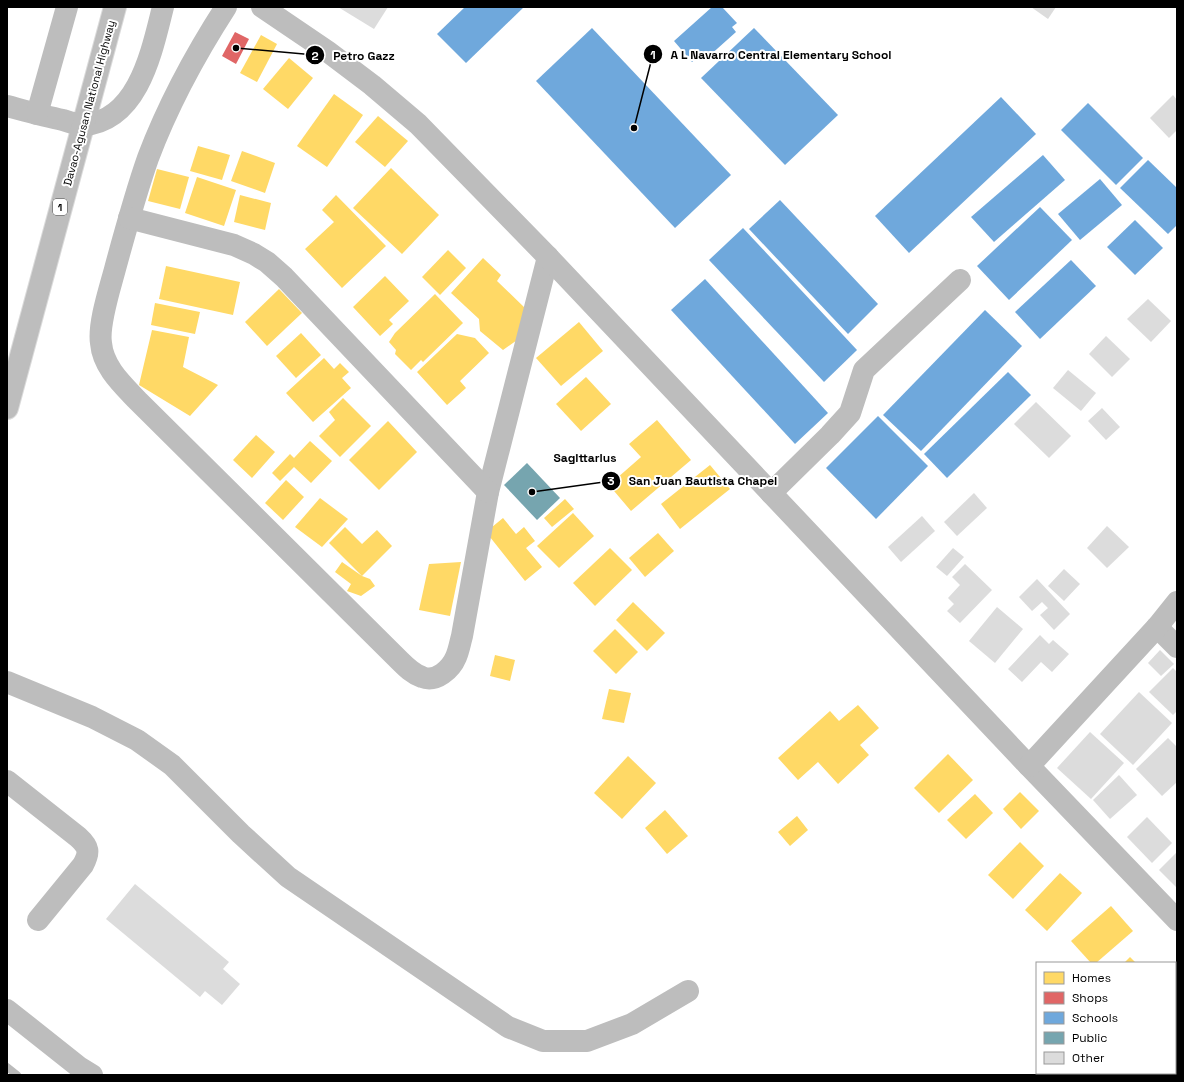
<svg xmlns="http://www.w3.org/2000/svg" width="1184" height="1082" viewBox="0 0 1184 1082" font-family="'Space Grotesk',sans-serif">
  <style>
    .homes { fill: #ffd966 }
    .shops { fill: #e06666 }
    .schools { fill: #6fa8dc }
    .public { fill: #76a5af }
    .lines { fill: none; stroke-linecap: round; stroke-linejoin: round }
    .stream { stroke: #bababa; stroke-width: 8 }
    .building { fill: #dcdcdc }
    .highway-casing { stroke: #dbdbdb; stroke-width: 24 }
    .minor { stroke: #bdbdbd; stroke-width: 22 }
    .highway { stroke: #bdbdbd; stroke-width: 22 }
    .labels { text-anchor: middle; stroke-width: 4; stroke-linejoin: round; paint-order: stroke }
    .shield { fill: #fff; stroke: #4c4c4c; stroke-width: 1 }
    .shield-label { font-size: 10px; font-weight: bold; fill: #000 }
    .street-label { font-size: 11px; fill: #000; stroke: #fff }
    .neighbourhood-label { font-size: 12px; font-weight: bold; fill: #000; stroke: #fff }
    .leader { fill: none; stroke: #000; stroke-width: 1.5 }
    .callout-dot { fill: #000; stroke: #fff; stroke-width: 1.5 }
    .mark-label { font-size: 12px; text-anchor: middle; font-weight: bold; fill: #fff }
    .callout-label { font-size: 12px; text-anchor: middle; font-weight: bold; fill: #000; stroke: #fff; stroke-width: 4; stroke-linejoin: round; paint-order: stroke }
  </style>
  <rect width="100%" height="100%" fill="#fff"/>
  <g class="homes">
    <polygon points="261,35 277,44 257,82 240,73"/>
    <polygon points="289,58 313,78 288,109 263,89"/>
    <polygon points="334,94 363,115 327,167 297,146"/>
    <polygon points="378,116 408,141 385,167 355,142"/>
    <polygon points="198,146 230,155 222,180 190,171"/>
    <polygon points="242,151 275,163 265,193 231,181"/>
    <polygon points="391,168 439,215 402,254 353,208"/>
    <polygon points="157,169 189,177 180,209 148,201"/>
    <polygon points="197,177 236,190 224,226 185,213"/>
    <polygon points="240,195 271,203 265,230 234,222"/>
    <polygon points="336,195 386,246 342,288 305,249 334,222 322,210"/>
    <polygon points="448,250 466,268 440,295 422,277"/>
    <polygon points="483,258 501,275 497,281 526,309 520,338 503,350 480,331 479,319 451,293"/>
    <polygon points="166,266 240,282 233,315 159,299"/>
    <polygon points="385,276 409,301 389,320 393,324 380,336 353,307"/>
    <polygon points="279,289 302,313 267,346 245,322"/>
    <polygon points="435,294 463,323 423,362 421,360 411,370 395,354 396,350 389,342 395,333"/>
    <polygon points="155,303 200,312 195,334 151,325"/>
    <polygon points="579,322 603,351 561,386 536,358"/>
    <polygon points="152,330 189,337 183,367 218,385 190,416 139,385"/>
    <polygon points="301,333 321,355 296,378 276,356"/>
    <polygon points="457,334 475,338 489,353 460,381 466,388 447,405 417,372"/>
    <polygon points="324,358 334,369 340,363 349,372 342,378 351,388 313,422 286,393"/>
    <polygon points="586,377 611,404 581,431 556,404"/>
    <polygon points="343,398 371,426 340,457 319,436 335,420 329,412"/>
    <polygon points="657,420 691,460 631,511 609,485 641,457 629,444"/>
    <polygon points="388,421 417,452 379,490 349,460"/>
    <polygon points="256,435 275,452 252,478 233,460"/>
    <polygon points="310,441 332,461 311,483 294,467 280,481 272,473 290,454 294,458"/>
    <polygon points="710,465 730,489 680,529 661,504"/>
    <polygon points="286,480 304,497 283,520 265,503"/>
    <polygon points="320,498 348,519 322,547 295,527"/>
    <polygon points="565,499 574,509 552,527 544,518"/>
    <polygon points="573,513 594,536 559,568 537,546"/>
    <polygon points="503,518 516,534 524,527 535,541 526,548 542,567 525,581 486,532"/>
    <polygon points="345,527 362,544 377,530 392,546 362,576 370,579 375,586 361,596 347,591 351,584 335,572 342,562 362,576 329,543"/>
    <polygon points="658,533 674,551 645,577 629,558"/>
    <polygon points="610,548 632,570 595,606 573,583"/>
    <polygon points="461,562 450,616 419,610 429,564"/>
    <polygon points="633,602 665,633 647,651 616,620"/>
    <polygon points="615,629 638,652 616,674 593,651"/>
    <polygon points="495,655 515,660 510,681 490,676"/>
    <polygon points="609,689 631,693 624,723 602,719"/>
    <polygon points="858,705 879,728 860,745 869,755 838,784 818,762 798,780 778,758 830,711 839,721"/>
    <polygon points="948,754 973,780 939,813 914,788"/>
    <polygon points="628,756 656,783 622,819 594,793"/>
    <polygon points="1020,792 1039,811 1021,829 1003,809"/>
    <polygon points="975,794 993,813 966,839 947,820"/>
    <polygon points="665,810 688,836 667,854 645,828"/>
    <polygon points="797,816 808,830 790,846 778,832"/>
    <polygon points="1020,842 1044,866 1013,899 988,875"/>
    <polygon points="1060,873 1082,893 1047,931 1025,910"/>
    <polygon points="1111,906 1133,931 1096,963 1091,963 1071,941"/>
    <polygon points="1130,957 1136,963 1124,963"/>
  </g>
  <polygon class="shops" points="235,32 249,39 236,64 222,56"/>
  <g class="schools">
    <polygon points="465,7 524,7 466,63 437,34"/>
    <polygon points="712,7 722,7 737,23 732,27 736,32 708,57 703,52 692,62 674,41"/>
    <polygon points="592,28 731,175 675,228 536,81"/>
    <polygon points="754,28 838,115 785,165 701,78"/>
    <polygon points="1001,97 1036,134 909,253 875,216"/>
    <polygon points="1088,103 1143,158 1116,185 1061,130"/>
    <polygon points="1043,155 1065,180 994,242 971,217"/>
    <polygon points="1148,160 1177,188 1177,225 1168,234 1120,188"/>
    <polygon points="1100,179 1122,205 1080,240 1058,214"/>
    <polygon points="780,200 878,304 848,334 749,229"/>
    <polygon points="1040,207 1072,240 1009,300 977,266"/>
    <polygon points="1135,220 1163,248 1135,275 1107,247"/>
    <polygon points="743,228 857,350 824,382 709,260"/>
    <polygon points="1071,260 1096,286 1040,339 1015,312"/>
    <polygon points="705,279 828,413 795,444 671,310"/>
    <polygon points="985,310 1022,346 921,451 883,415"/>
    <polygon points="1008,372 1031,395 947,478 924,454"/>
    <polygon points="878,416 928,466 876,519 826,468"/>
  </g>
  <polygon class="public" points="527,463 560,498 537,520 504,485"/>
  <g class="lines">
    <polyline class="stream" points="7,1067 17,1075"/>
  </g>
  <g class="building">
    <polygon points="338,7 388,7 374,29"/>
    <polygon points="1031,7 1056,7 1048,19"/>
    <polygon points="1173,95 1177,100 1177,130 1169,138 1150,118"/>
    <polygon points="1148,299 1171,321 1151,342 1127,319"/>
    <polygon points="1106,336 1130,359 1112,377 1089,354"/>
    <polygon points="1068,370 1096,393 1081,411 1053,388"/>
    <polygon points="1036,402 1071,436 1049,458 1014,424"/>
    <polygon points="1102,408 1120,427 1106,440 1088,421"/>
    <polygon points="974,493 987,508 957,536 944,522"/>
    <polygon points="922,516 935,531 901,562 888,547"/>
    <polygon points="1107,526 1129,547 1107,568 1087,548"/>
    <polygon points="953,548 964,557 947,576 936,567"/>
    <polygon points="965,564 992,590 960,623 947,611 954,604 948,598 960,585 952,577"/>
    <polygon points="1064,569 1080,584 1064,601 1048,586"/>
    <polygon points="1037,579 1070,614 1054,630 1040,615 1048,608 1042,602 1032,611 1019,597"/>
    <polygon points="997,607 1023,629 995,663 969,641"/>
    <polygon points="1040,635 1049,644 1053,640 1069,654 1052,672 1041,662 1022,682 1008,669"/>
    <polygon points="1160,650 1174,664 1161,676 1148,663"/>
    <polygon points="1173,668 1177,672 1177,711 1173,715 1149,692"/>
    <polygon points="1139,692 1172,723 1133,765 1100,734"/>
    <polygon points="1090,732 1124,763 1091,799 1057,768"/>
    <polygon points="1168,738 1177,747 1177,782 1162,796 1136,769"/>
    <polygon points="1119,775 1137,795 1110,819 1093,800"/>
    <polygon points="1147,817 1172,843 1152,863 1127,837"/>
    <polygon points="1177,852 1177,888 1159,870"/>
    <polygon points="135,884 229,962 223,969 240,984 222,1005 205,991 200,997 106,919"/>
  </g>
  <g class="lines">
    <defs>
      <polyline id="highway" points="7,408 115,7"/>
    </defs>
    <use href="#highway" class="highway-casing"/>
    <g class="minor">
      <path d="M 226,7 C 195,55 168,105 148,158 C 135,195 125,232 115,269 C 110,288 98,324 101,343 C 103,367 122,384 138,401 L 400,661 C 406,667 413,674 422,677 C 436,683 451,669 456,657 C 459,650 460,643 462,636 L 488,492 L 548,257"/>
      <polyline points="262,7 327,51 372,85 418,124 548,257 1029,766 1177,920"/>
      <path d="M 7,106 C 26,111 44,116 63,120 C 69,122 78,125 84,125 C 139,120 152,50 163,7"/>
      <polyline points="37,114 67,7"/>
      <polyline points="129,218 234,245 254,254 267,262 284,277 488,492"/>
      <polyline points="771,493 830,435 850,413 864,370 960,280"/>
      <polyline points="1157,627 1177,647"/>
      <polyline points="7,682 92,717 137,740 172,765 241,834 288,877 508,1027 543,1041 587,1041 632,1024 688,991"/>
      <polyline points="1029,766 1157,627 1177,602"/>
      <path d="M 7,781 L 78,837 C 89,847 90,852 83,865 L 38,920"/>
      <polyline points="7,1010 79,1067 92,1075"/>
    </g>
    <use href="#highway" class="highway"/>
  </g>
  <g class="labels">
    <rect class="shield" x="53" y="199" width="14" height="16" rx="3"/>
    <g class="shield-label">
      <text x="60" y="211">1</text>
    </g>
    <g class="street-label">
      <text transform="translate(89 103) rotate(-75)" y="4">Davao-Agusan National Highway</text>
    </g>
    <g class="neighbourhood-label">
      <text x="585" y="462">Sagittarius</text>
    </g>
  </g>
  <path class="leader" d="M634 128L653 54M236 48L315 55M532 492L611 481"/>
  <g class="callout-dot">
    <circle cx="634" cy="128" r="4"/>
    <circle cx="236" cy="48" r="4"/>
    <circle cx="532" cy="492" r="4"/>
    <circle cx="653" cy="54" r="10"/>
    <circle cx="315" cy="55" r="10"/>
    <circle cx="611" cy="481" r="10"/>
  </g>
  <g class="mark-label">
    <text x="653" y="59">1</text>
    <text x="315" y="60">2</text>
    <text x="611" y="485">3</text>
  </g>
  <g class="callout-label">
    <text x="781" y="59">A L Navarro Central Elementary School</text>
    <text x="364" y="60">Petro Gazz</text>
    <text x="703" y="485">San Juan Bautista Chapel</text>
  </g>
  <rect width="1184" height="1082" fill="none" stroke="#000000" stroke-width="16"/>
  <rect x="1036" y="962" width="140" height="112" fill="#ffffff" stroke="#999999"/>
  <rect x="1044" y="972" width="20" height="12" fill="#ffd966" stroke="#999999"/>
  <text x="1072" y="982" font-size="12" fill="#000000">Homes</text>
  <rect x="1044" y="992" width="20" height="12" fill="#e06666" stroke="#999999"/>
  <text x="1072" y="1002" font-size="12" fill="#000000">Shops</text>
  <rect x="1044" y="1012" width="20" height="12" fill="#6fa8dc" stroke="#999999"/>
  <text x="1072" y="1022" font-size="12" fill="#000000">Schools</text>
  <rect x="1044" y="1032" width="20" height="12" fill="#76a5af" stroke="#999999"/>
  <text x="1072" y="1042" font-size="12" fill="#000000">Public</text>
  <rect x="1044" y="1052" width="20" height="12" fill="#dcdcdc" stroke="#999999"/>
  <text x="1072" y="1062" font-size="12" fill="#000000">Other</text>
</svg>
